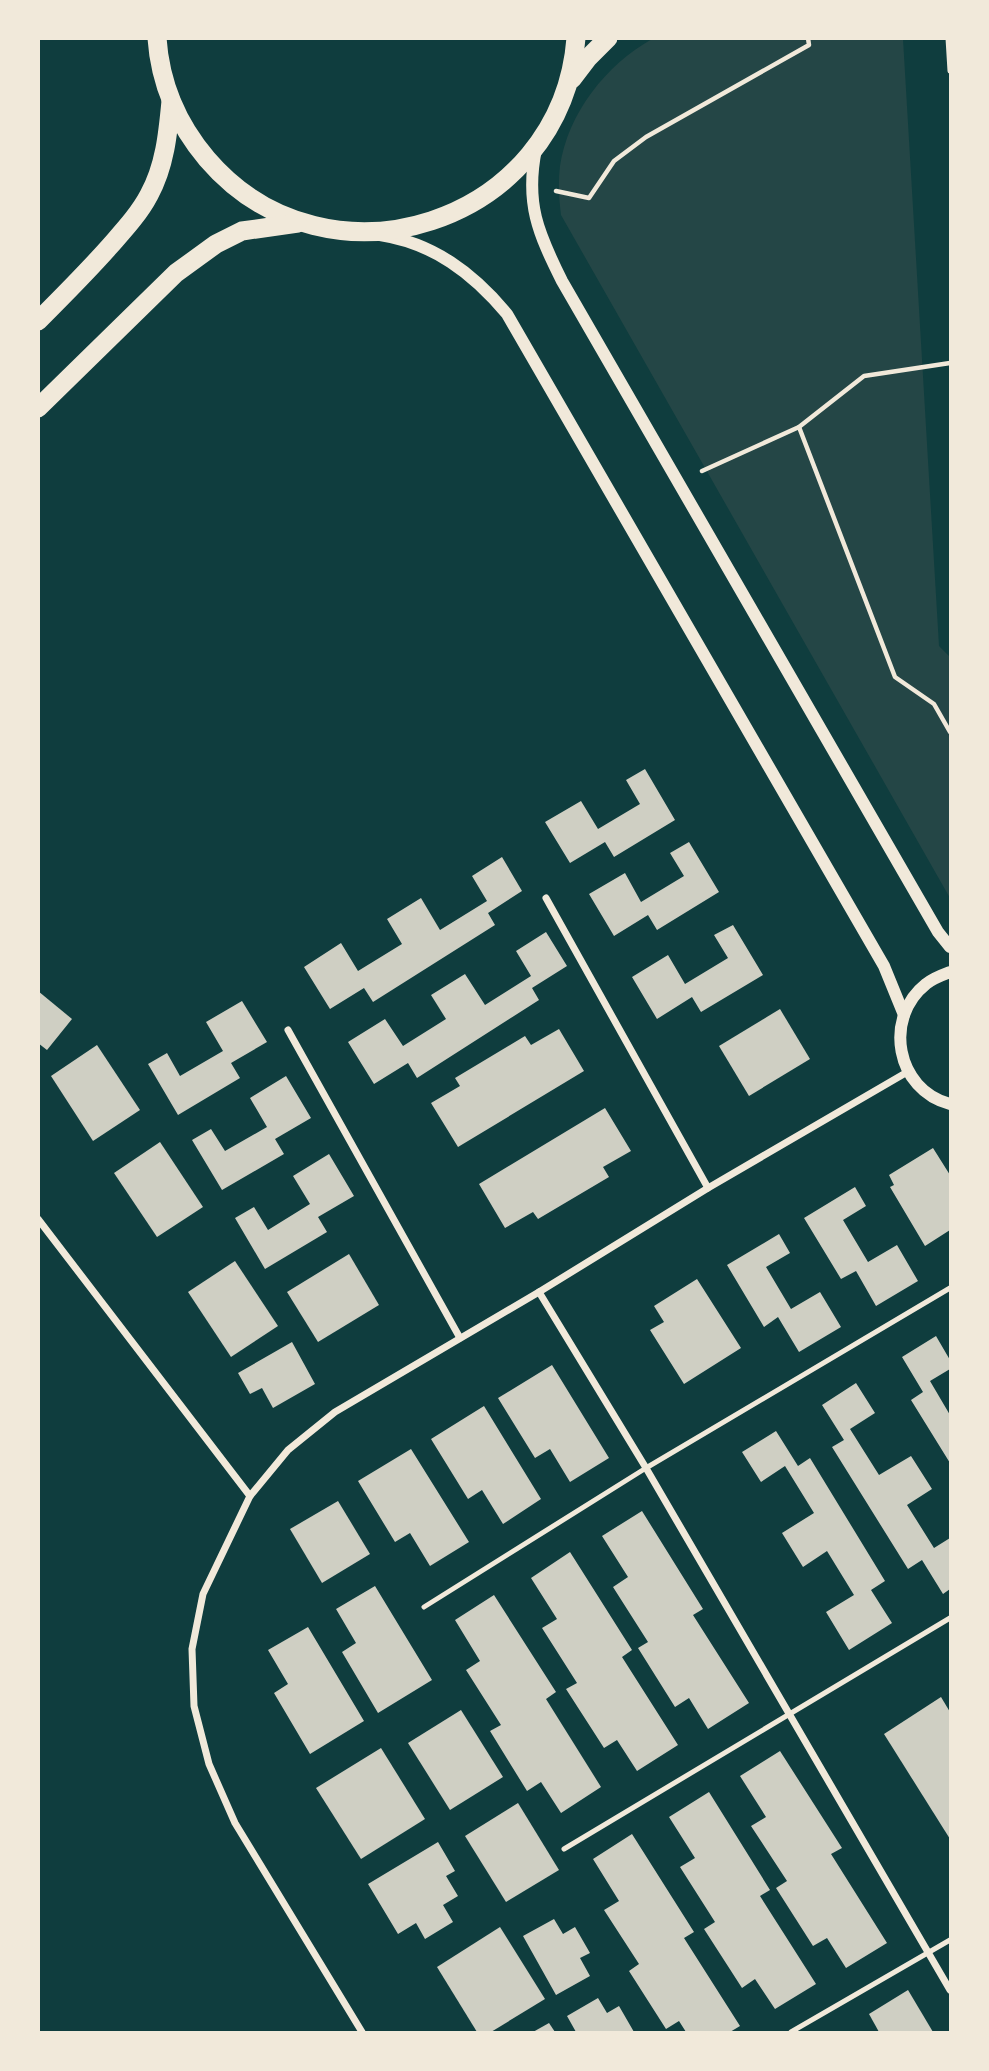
<svg xmlns="http://www.w3.org/2000/svg" width="989" height="2071" viewBox="0 0 989 2071" font-family="'Exo 2',sans-serif">
  <style>
    .green { fill: #244646 }
    .building { fill: #cfcfc3 }
    .lines { fill: none; stroke-linecap: round; stroke-linejoin: round }
    .path { stroke: #f1e9da; stroke-width: 4.5 }
    .service { stroke: #f1e9da; stroke-width: 5 }
    .minor { stroke: #f1e9da; stroke-width: 7 }
    .tertiary { stroke: #f1e9da; stroke-width: 12 }
    .trunk { stroke: #f1e9da; stroke-width: 19 }
  </style>
  <rect width="100%" height="100%" fill="#0f3d3e"/>
  <path class="green" d="M 652,39 L 903,39 L 939,646 L 950,657 L 950,898 L 561,215 C 559,199 558,183 560,166 C 568,113 606,65 652,39 Z"/>
  <g class="building">
    <polygon points="645,769 675,820 614,857 605,842 570,863 545,822 581,801 598,829 640,804 626,780"/>
    <polygon points="689,842 719,892 657,930 648,915 614,936 589,894 625,873 641,902 684,876 670,853"/>
    <polygon points="502,857 522,891 488,913 495,925 373,1002 364,988 330,1009 304,967 341,943 358,971 402,944 387,919 421,898 440,930 487,901 472,876"/>
    <polygon points="733,925 763,975 701,1012 692,997 657,1019 632,977 668,955 685,984 728,958 714,935"/>
    <polygon points="546,932 567,966 532,988 539,1000 417,1078 408,1063 374,1084 348,1042 385,1019 403,1046 446,1019 431,995 465,974 485,1005 531,976 516,951"/>
    <polygon points="38,991 72,1019 47,1050 38,1043"/>
    <polygon points="242,1001 267,1042 231,1063 240,1078 178,1115 148,1064 167,1053 180,1076 223,1051 206,1022"/>
    <polygon points="780,1009 810,1059 749,1096 719,1046"/>
    <polygon points="559,1029 584,1071 458,1147 431,1103 460,1086 455,1078 525,1036 531,1045"/>
    <polygon points="97,1045 140,1110 93,1141 51,1076"/>
    <polygon points="286,1076 311,1118 275,1139 284,1154 222,1190 192,1140 211,1129 225,1151 267,1127 250,1098"/>
    <polygon points="605,1108 631,1151 603,1167 609,1177 538,1219 533,1212 505,1228 479,1184"/>
    <polygon points="160,1142 203,1207 157,1237 114,1173"/>
    <polygon points="933,1148 950,1175 950,1230 925,1246 890,1187 894,1185 889,1175"/>
    <polygon points="329,1154 354,1196 318,1217 327,1232 265,1269 235,1218 254,1207 268,1230 310,1204 293,1176"/>
    <polygon points="855,1187 866,1206 843,1220 868,1262 897,1245 918,1281 876,1306 856,1271 841,1279 804,1218"/>
    <polygon points="779,1234 790,1253 766,1267 791,1309 820,1292 841,1327 799,1352 778,1317 764,1327 727,1265"/>
    <polygon points="349,1254 379,1305 318,1342 287,1292"/>
    <polygon points="235,1261 278,1326 231,1357 188,1292"/>
    <polygon points="697,1279 741,1348 684,1384 650,1330 664,1322 654,1306"/>
    <polygon points="936,1336 950,1360 950,1369 930,1381 950,1415 950,1463 911,1400 923,1392 902,1357"/>
    <polygon points="292,1342 315,1384 273,1408 262,1388 250,1394 238,1373"/>
    <polygon points="552,1365 609,1458 570,1482 550,1449 535,1458 498,1398"/>
    <polygon points="856,1383 875,1413 850,1429 879,1475 911,1456 932,1489 907,1505 934,1548 950,1538 950,1589 943,1594 922,1560 908,1569 832,1447 844,1440 822,1405"/>
    <polygon points="484,1406 541,1499 503,1524 482,1490 468,1499 431,1439"/>
    <polygon points="776,1431 798,1466 810,1458 885,1581 871,1590 892,1623 849,1650 826,1612 854,1595 827,1551 803,1567 782,1533 814,1513 785,1466 761,1482 742,1452"/>
    <polygon points="411,1449 469,1542 430,1566 410,1533 395,1542 358,1481"/>
    <polygon points="338,1501 370,1554 322,1583 290,1529"/>
    <polygon points="642,1511 703,1609 693,1615 749,1703 708,1729 689,1698 675,1707 638,1648 648,1642 613,1587 628,1577 602,1536"/>
    <polygon points="570,1552 632,1650 622,1657 678,1745 637,1771 617,1740 604,1748 566,1689 577,1683 542,1628 557,1619 531,1578"/>
    <polygon points="375,1586 432,1680 378,1713 342,1652 356,1643 336,1609"/>
    <polygon points="494,1595 556,1692 546,1699 601,1787 561,1813 541,1782 527,1791 490,1731 501,1725 466,1670 480,1661 455,1620"/>
    <polygon points="308,1627 364,1721 310,1754 274,1693 288,1684 268,1650"/>
    <polygon points="941,1697 950,1712 950,1839 884,1734"/>
    <polygon points="461,1710 503,1777 450,1810 408,1743"/>
    <polygon points="381,1748 425,1819 361,1859 316,1788"/>
    <polygon points="780,1751 842,1848 831,1854 887,1943 846,1968 827,1938 813,1946 776,1888 787,1881 751,1826 766,1817 740,1776"/>
    <polygon points="709,1792 770,1890 760,1896 816,1984 775,2009 755,1979 742,1988 704,1929 715,1922 680,1867 695,1858 669,1817"/>
    <polygon points="518,1803 559,1870 506,1902 465,1836"/>
    <polygon points="632,1834 694,1932 684,1938 740,2026 730,2032 686,2032 679,2021 666,2029 629,1971 639,1964 604,1910 619,1901 593,1859"/>
    <polygon points="438,1842 455,1871 446,1876 458,1896 443,1905 453,1922 425,1939 416,1923 398,1934 368,1884"/>
    <polygon points="554,1919 563,1934 575,1927 590,1953 580,1958 590,1976 556,1995 523,1936"/>
    <polygon points="500,1927 545,1999 491,2032 477,2032 437,1967"/>
    <polygon points="908,1990 933,2032 879,2032 869,2014"/>
    <polygon points="598,1998 607,2013 619,2006 634,2032 576,2032 567,2016"/>
    <polygon points="549,2023 555,2032 533,2032"/>
  </g>
  <g class="lines">
    <g class="path">
      <polyline points="556,191 589,198 614,161 646,137 809,45 808,38"/>
      <polyline points="799,427 864,376 950,363"/>
      <polyline points="702,471 799,427 895,677 934,704 950,732"/>
    </g>
    <g class="service">
      <polyline points="948,38 950,71"/>
      <polyline points="424,1607 646,1468 950,1288"/>
      <polyline points="564,1849 950,1618"/>
      <polyline points="791,2032 950,1940"/>
    </g>
    <g class="minor">
      <polyline points="546,898 708,1188"/>
      <polyline points="288,1030 460,1338"/>
      <polyline points="38,1219 250,1496"/>
      <polyline points="539,1292 646,1468 950,1990"/>
      <polyline points="362,2032 235,1823 209,1764 194,1706 192,1649 203,1594 250,1496 288,1450 335,1412 539,1292 708,1188 909,1071"/>
    </g>
    <g class="tertiary">
      <path d="M 536,149 C 525,203 538,233 562,281 L 938,932 L 950,947"/>
      <path d="M 380,235 C 433,243 473,273 507,314 L 884,966 L 904,1015"/>
      <path d="M 950,972 C 942,975 933,978 926,984 C 883,1018 896,1090 950,1104"/>
    </g>
    <g class="trunk">
      <path d="M 157,38 C 160,83 178,125 207,159 C 328,300 562,223 576,38"/>
      <polyline points="572,79 588,58 608,38"/>
      <path d="M 38,321 C 63,296 87,272 110,246 C 124,230 139,214 149,195 C 165,166 168,133 171,101"/>
      <polyline points="38,408 176,273 216,244 242,231 298,223"/>
    </g>
  </g>
  <rect width="989" height="2071" fill="none" stroke="#f1e9da" stroke-width="80"/>
</svg>
